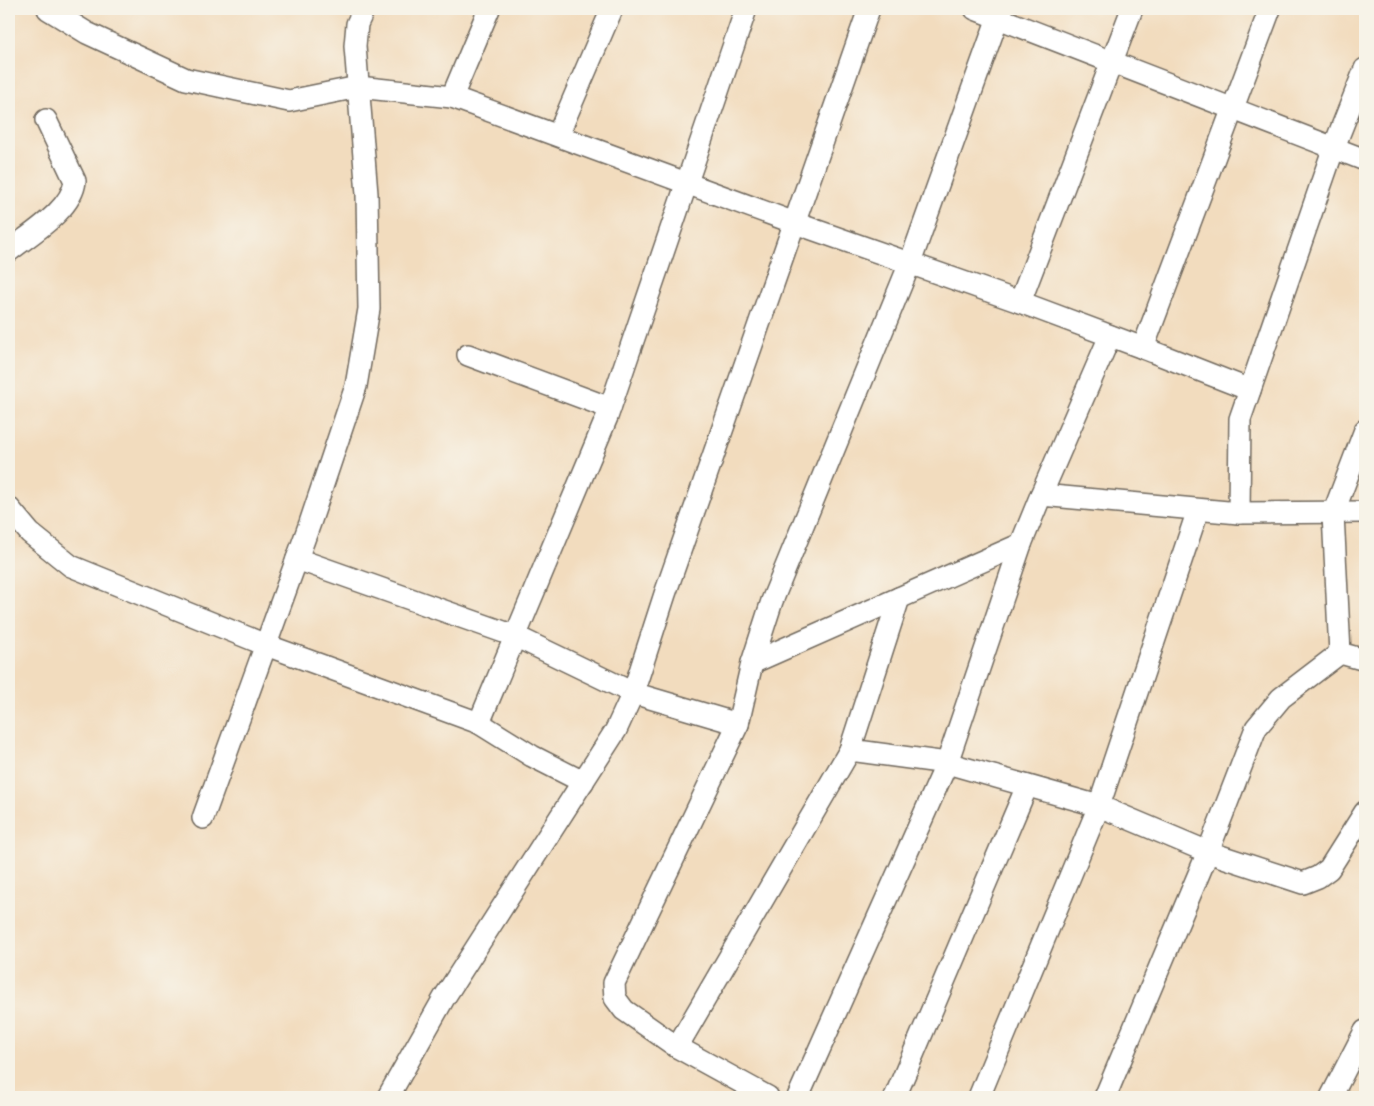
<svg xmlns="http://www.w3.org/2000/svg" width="1374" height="1106" viewBox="0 0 1374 1106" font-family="Mali,sans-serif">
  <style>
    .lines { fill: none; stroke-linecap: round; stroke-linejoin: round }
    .street-casing { stroke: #71695e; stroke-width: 24 }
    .street { stroke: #fff; stroke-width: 21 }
  </style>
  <rect width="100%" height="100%" fill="#f7f3e8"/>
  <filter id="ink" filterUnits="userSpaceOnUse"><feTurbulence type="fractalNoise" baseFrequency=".02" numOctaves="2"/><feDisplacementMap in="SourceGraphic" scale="10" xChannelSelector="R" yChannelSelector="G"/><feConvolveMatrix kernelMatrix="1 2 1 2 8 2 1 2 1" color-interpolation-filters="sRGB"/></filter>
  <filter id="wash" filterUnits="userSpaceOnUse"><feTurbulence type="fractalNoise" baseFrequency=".0096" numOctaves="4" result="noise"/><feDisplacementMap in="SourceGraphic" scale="20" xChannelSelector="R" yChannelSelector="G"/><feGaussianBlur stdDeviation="1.12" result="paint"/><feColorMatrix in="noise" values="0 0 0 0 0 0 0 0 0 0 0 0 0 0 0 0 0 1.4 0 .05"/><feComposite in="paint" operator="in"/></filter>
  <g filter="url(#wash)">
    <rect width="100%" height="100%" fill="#f2dcbe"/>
  </g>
  <g filter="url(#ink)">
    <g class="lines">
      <defs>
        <g id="street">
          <polyline points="48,9 87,33 186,79 289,101 358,87 452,97 795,223 1020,302 1143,348 1270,9"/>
          <polyline points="975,9 1365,160"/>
          <polyline points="452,97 489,9"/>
          <polyline points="558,135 612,9"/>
          <path d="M 9,251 C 30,234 72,210 75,181 L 46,120"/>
          <polyline points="1020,302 1132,9"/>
          <polyline points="1143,348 1250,390"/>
          <polyline points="468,355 610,408"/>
          <polyline points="1365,430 1333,514 1340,653 1365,660"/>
          <polyline points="1041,495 1110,336"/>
          <polyline points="9,508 30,533 71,566 266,645 479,723 532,756 583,782"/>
          <polyline points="1239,513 1240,419 1334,147 1365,69"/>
          <polyline points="297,559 515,636 633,693 738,724 752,663 772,601 910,263 1001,9"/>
          <polyline points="752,663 1021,544"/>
          <polyline points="479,723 607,417 746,9"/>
          <polyline points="738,724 614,983 615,998 624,1010 677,1047 768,1097"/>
          <polyline points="850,750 947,763 1099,806 1208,852 1303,883 1318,877 1329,869 1365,812"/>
          <polyline points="203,818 310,523 356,386 369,309 367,194 355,46 357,24 364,9"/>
          <polyline points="677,1047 850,750 899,598"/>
          <polyline points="388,1097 444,998 616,730 633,693 665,594 869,9"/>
          <polyline points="798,1097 947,763 1021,544 1041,495 1239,513 1365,512"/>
          <polyline points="895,1097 1027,786"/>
          <polyline points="979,1097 1099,806 1198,510"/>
          <polyline points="1105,1097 1208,852 1256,728 1281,698 1340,653"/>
          <polyline points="1331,1097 1365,1031"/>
        </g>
      </defs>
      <use href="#street" class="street-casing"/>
      <use href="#street" class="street"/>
    </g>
  </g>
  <rect width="1374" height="1106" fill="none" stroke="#f7f3e8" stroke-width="30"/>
</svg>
